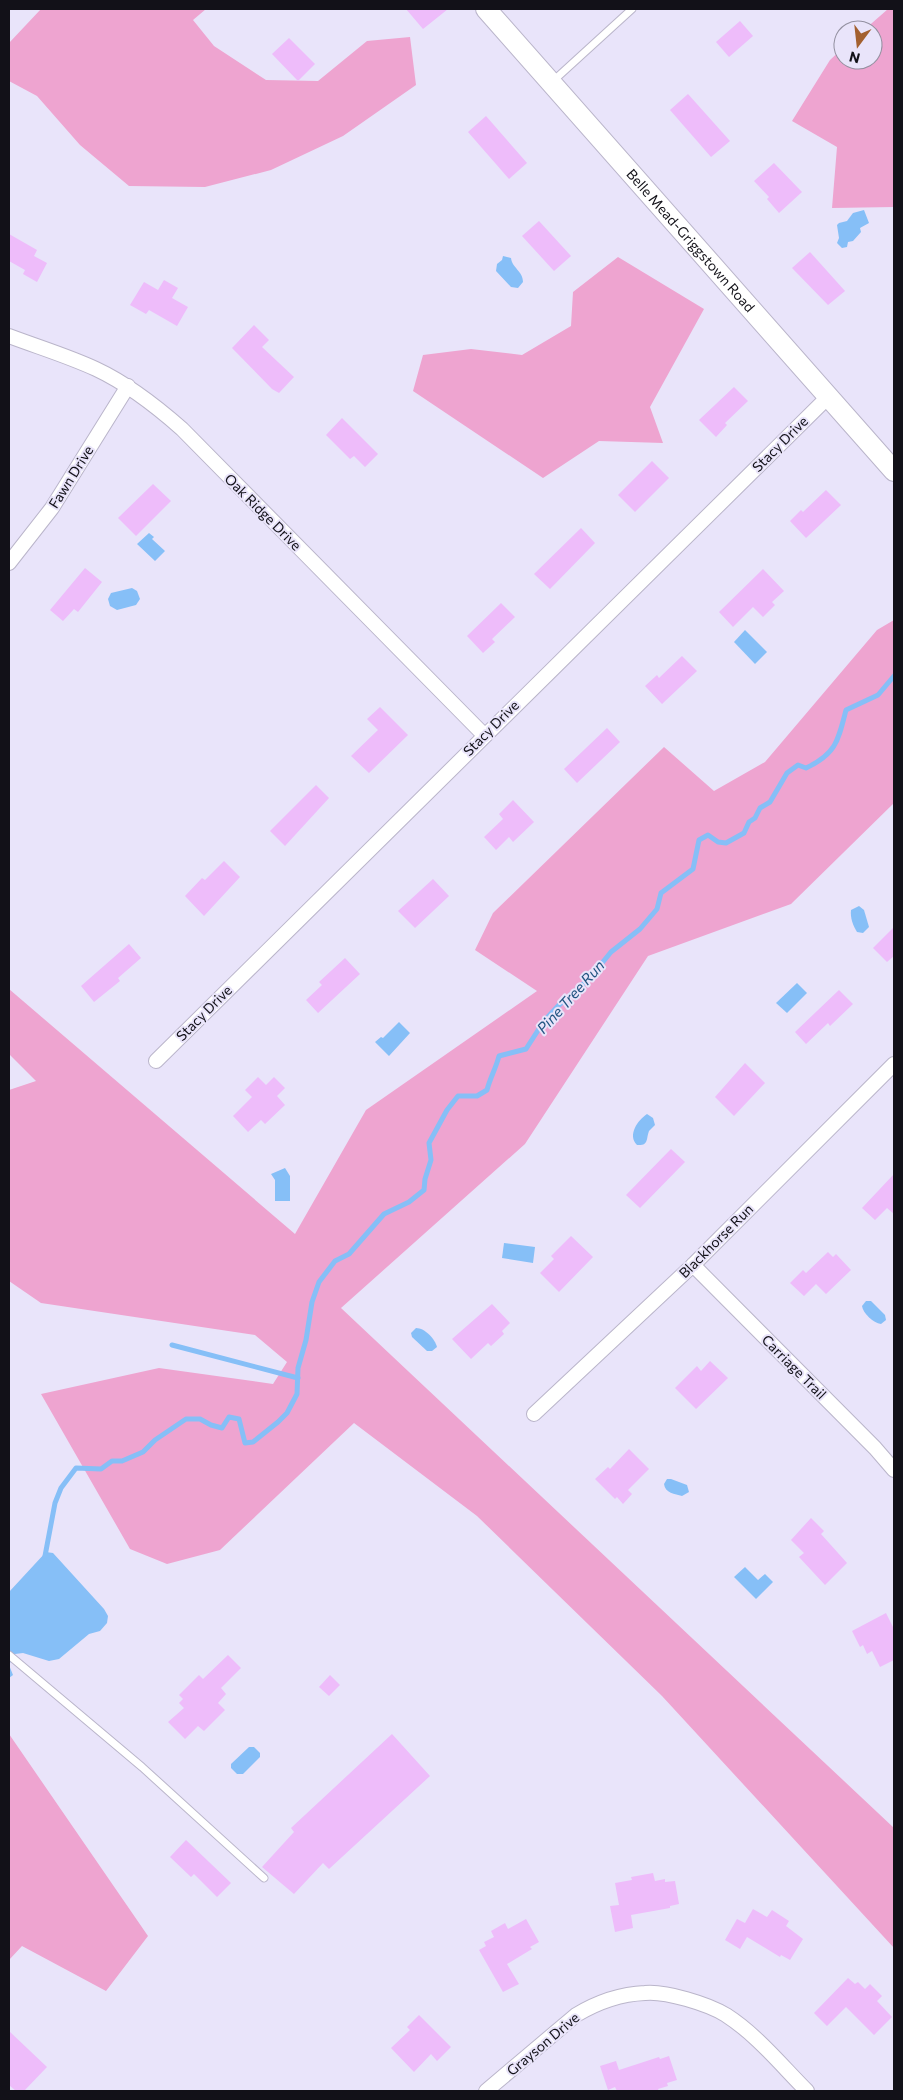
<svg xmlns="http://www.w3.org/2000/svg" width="903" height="2100" viewBox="0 0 903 2100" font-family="Commissioner,sans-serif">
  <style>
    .green { fill: #eea4d0 }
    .water { fill: #86bff7 }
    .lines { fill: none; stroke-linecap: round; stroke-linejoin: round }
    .stream { stroke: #86bff7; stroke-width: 5 }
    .building { fill: #eebcfa }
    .lane-casing { stroke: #bab5ca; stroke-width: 9 }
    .street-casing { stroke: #bab5ca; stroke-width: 16 }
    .secondary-casing { stroke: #bab5ca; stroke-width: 22 }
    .lane { stroke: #fff; stroke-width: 7 }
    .street { stroke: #fff; stroke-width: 14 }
    .secondary { stroke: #fff; stroke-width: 20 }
    .labels { text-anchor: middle; stroke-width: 4; stroke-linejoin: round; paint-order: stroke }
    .street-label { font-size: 14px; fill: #121118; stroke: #e9e4fa }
    .water-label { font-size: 15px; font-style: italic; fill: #225582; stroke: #e9e4fa }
  </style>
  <rect width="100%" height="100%" fill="#e9e4fa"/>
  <g class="green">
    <polygon points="41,9 206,9 193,20 214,46 266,80 318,81 367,41 410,37 416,85 343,136 271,170 205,187 129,186 80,145 37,96 9,81 9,43"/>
    <polygon points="888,9 894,9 894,207 832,208 837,147 792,121 830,60 843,48 843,60 873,60 873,30 864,30"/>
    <polygon points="618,257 704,309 650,407 663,443 599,441 543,478 413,391 423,355 471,349 522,355 571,326 573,292"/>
    <polygon points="894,620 894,803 791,904 648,956 525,1144 341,1308 894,1828 894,1948 662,1696 477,1516 354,1423 220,1550 167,1564 130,1549 41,1394 159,1368 273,1384 287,1362 255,1335 41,1303 9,1281 9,1090 36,1081 9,1054 9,989 295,1234 366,1110 537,991 475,950 493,913 664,747 714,791 765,762 877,630"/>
    <polygon points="9,1734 148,1936 106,1991 22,1946 9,1960"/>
  </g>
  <g class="water">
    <polygon points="864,210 869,223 860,228 861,232 853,241 848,242 847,247 842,248 837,243 839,238 837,225 839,223 847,221 853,213"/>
    <path d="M 503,256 L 511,258 C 512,268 523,271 523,282 L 518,288 L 511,287 L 496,271 L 497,264 L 502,260 Z"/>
    <polygon points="149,533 154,537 152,539 165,551 155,561 137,544"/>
    <polygon points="132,588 137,591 140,599 136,605 117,610 110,606 108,599 111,593"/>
    <polygon points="745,630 767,652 755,664 734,642"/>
    <path d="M 859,906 L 864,910 L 869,927 L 863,933 L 857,932 C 853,926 850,917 851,910 Z"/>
    <polygon points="797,983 807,993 787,1013 776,1003"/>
    <polygon points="399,1022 410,1033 389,1056 375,1042 381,1037 383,1038"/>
    <path d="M 647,1114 L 653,1118 L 655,1125 C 653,1127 651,1129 649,1131 C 646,1139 649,1146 637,1145 C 627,1135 638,1120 647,1114 Z"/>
    <polygon points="285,1168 290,1176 290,1201 275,1201 275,1180 271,1174"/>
    <polygon points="504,1243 535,1247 533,1263 502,1258"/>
    <path d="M 866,1301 L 871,1301 L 885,1315 L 886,1320 L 881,1324 C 873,1323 863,1313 862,1306 Z"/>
    <path d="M 416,1328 C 425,1328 435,1339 437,1347 L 432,1351 L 427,1351 L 412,1337 L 411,1333 Z"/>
    <path d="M 667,1479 L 671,1479 L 687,1485 L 689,1492 L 682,1496 C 675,1494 665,1493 664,1484 Z"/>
    <polygon points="46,1552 53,1553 104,1609 108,1616 107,1623 100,1631 89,1634 59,1659 49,1661 23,1653 15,1654 9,1665 13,1675 9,1678 9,1592"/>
    <polygon points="745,1567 758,1580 765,1574 773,1582 756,1599 734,1577"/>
    <polygon points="249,1747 254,1747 260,1753 260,1757 243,1774 237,1774 231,1768 231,1764"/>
  </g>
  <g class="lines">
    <g class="stream">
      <polyline points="172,1345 298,1378"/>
      <path d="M 45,1556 L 55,1503 L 61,1488 L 76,1468 L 101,1469 L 112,1461 L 122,1461 L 143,1452 L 155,1440 L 186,1419 L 200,1419 L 211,1425 L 222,1428 L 229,1417 L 239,1419 L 245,1443 L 253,1442 L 278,1422 L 287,1413 L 297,1394 L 298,1368 L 306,1340 L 312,1302 L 319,1282 L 335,1261 L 349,1254 L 384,1214 L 409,1202 L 424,1190 L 425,1179 L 431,1160 L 429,1143 L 447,1110 L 458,1096 L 477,1096 L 487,1090 C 490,1078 496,1068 499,1056 L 526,1049 L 544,1021 L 559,1005 L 589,979 L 611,952 L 640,929 L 657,909 L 661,893 L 693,869 L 699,840 L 708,835 L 718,842 L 726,843 L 744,833 L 749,822 L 755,818 L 760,808 L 770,802 L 787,773 L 798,765 L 806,768 C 836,754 838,741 846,710 L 878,695 L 894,676"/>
    </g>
  </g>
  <g class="building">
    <polygon points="406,9 448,9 423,29"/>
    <polygon points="740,21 753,36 729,57 716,42"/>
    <polygon points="289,38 315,64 298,81 272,54"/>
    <polygon points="688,94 730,141 711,157 670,110"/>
    <polygon points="486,116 527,163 509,179 468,132"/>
    <polygon points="774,163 802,192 779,213 767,199 769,197 754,181"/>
    <polygon points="539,221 571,256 554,271 522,236"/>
    <polygon points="9,234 37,250 34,256 47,263 37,282 23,274 25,270 9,261"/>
    <polygon points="810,252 845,291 828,305 792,268"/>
    <polygon points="164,280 178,288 172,298 188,307 177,326 149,310 146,314 130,305 144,282 158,290"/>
    <polygon points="254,325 269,340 262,347 294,377 279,393 272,389 232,348"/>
    <polygon points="734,387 748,401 725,423 727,425 716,437 699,420"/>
    <polygon points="342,418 378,454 365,467 354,456 350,459 326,435"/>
    <polygon points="652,461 669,478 635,512 618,495"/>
    <polygon points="153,484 171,501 136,536 118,518"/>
    <polygon points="826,490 841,505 806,538 790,521 801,510 803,512"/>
    <polygon points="581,528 595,543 550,589 534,574"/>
    <polygon points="85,568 102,582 78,612 74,609 63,621 50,610"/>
    <polygon points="763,569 784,591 772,602 775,605 763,617 753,607 733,627 719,612"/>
    <polygon points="501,603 515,617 492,639 495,642 483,653 467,636"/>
    <polygon points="682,656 697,671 662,704 645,686 657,675 659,678"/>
    <polygon points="380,707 408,735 369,773 351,756 378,730 367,719"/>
    <polygon points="607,728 620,742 577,783 564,769"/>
    <polygon points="316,785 329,798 285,846 270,831"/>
    <polygon points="513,800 534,822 513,842 509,837 496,850 484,837 503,819 499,814"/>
    <polygon points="224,861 240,877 204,916 185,896 202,878 205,880"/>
    <polygon points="433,879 449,896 415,928 398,911"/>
    <polygon points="894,927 894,956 887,962 873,948"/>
    <polygon points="129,944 141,958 118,978 120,981 94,1002 81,986"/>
    <polygon points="345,958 360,974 318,1013 306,1000 322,985 319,982"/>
    <polygon points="839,990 853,1004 830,1026 828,1023 806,1044 795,1032"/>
    <polygon points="745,1063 765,1083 734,1116 715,1097"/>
    <polygon points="258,1077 266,1085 274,1077 285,1088 277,1096 285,1105 265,1124 261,1120 248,1132 233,1116 252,1097 245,1090"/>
    <polygon points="671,1149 685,1162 640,1208 626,1195"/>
    <polygon points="894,1174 894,1214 887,1208 875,1220 862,1208"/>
    <polygon points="571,1236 593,1257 559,1292 540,1273 554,1259 551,1256"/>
    <polygon points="828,1252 833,1257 836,1254 851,1270 826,1294 816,1284 804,1296 790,1283 803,1270 806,1273"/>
    <polygon points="492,1304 510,1323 502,1331 504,1334 491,1346 488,1343 471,1359 452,1339"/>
    <polygon points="710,1361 728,1378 696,1409 675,1388 697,1366 701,1371"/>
    <polygon points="629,1449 649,1469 628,1490 632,1494 623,1504 617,1497 615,1499 595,1479 608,1467 610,1469"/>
    <polygon points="811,1518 824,1531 821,1534 847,1563 825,1585 799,1557 804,1553 791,1540"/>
    <polygon points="886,1613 894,1629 894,1660 880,1667 872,1651 867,1654 863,1645 860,1647 852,1631"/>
    <polygon points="228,1655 241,1668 221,1688 226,1694 218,1703 225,1710 204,1731 198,1726 185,1739 168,1722 184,1708 179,1703 183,1699 179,1695 199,1675 203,1679"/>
    <polygon points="330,1675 340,1685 329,1696 319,1687"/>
    <polygon points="392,1734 430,1776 329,1869 323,1863 294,1894 262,1867 294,1832 291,1828"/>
    <polygon points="186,1840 231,1883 217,1897 194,1874 191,1877 170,1857"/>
    <polygon points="653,1873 655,1881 665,1879 665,1882 675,1881 679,1904 670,1906 670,1908 631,1915 633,1928 615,1932 610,1906 619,1905 615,1883 632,1880 631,1877"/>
    <polygon points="753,1909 767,1917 772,1910 789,1921 786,1926 803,1939 790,1960 781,1955 780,1957 747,1937 740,1949 725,1940 737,1919 745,1923"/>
    <polygon points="526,1919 539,1942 530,1947 532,1949 507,1964 519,1984 503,1992 479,1950 486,1946 484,1942 494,1937 491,1931 505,1923 508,1929"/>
    <polygon points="848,1978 855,1984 858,1982 865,1989 870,1984 882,1996 877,2001 892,2017 874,2035 846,2007 827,2026 814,2013"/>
    <polygon points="419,2015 451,2047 437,2061 431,2054 414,2072 391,2048 410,2030 407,2027"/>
    <polygon points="9,2031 47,2067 24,2091 16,2091 9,2085"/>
    <polygon points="669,2056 677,2080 667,2083 668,2086 658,2089 659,2091 617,2091 615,2087 608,2090 600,2066 616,2061 619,2070 659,2057 660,2059"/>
  </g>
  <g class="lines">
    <defs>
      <g id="lane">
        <polyline points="552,82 632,9"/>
        <polyline points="9,1655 142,1767 264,1878"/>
      </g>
      <g id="street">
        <path d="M 9,336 C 38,347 68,356 96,369 C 128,384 156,406 182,429 L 484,735"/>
        <polyline points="9,563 52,508 128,386"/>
        <polyline points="156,1061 828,397"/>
        <polyline points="693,1265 875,1448 894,1470"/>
        <polyline points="534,1414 693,1265 894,1064"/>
        <path d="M 486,2091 L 576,2015 C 596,2003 621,1994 645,1993 C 666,1991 708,2004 726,2015 C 757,2035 781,2065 807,2091"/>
      </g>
      <g id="secondary">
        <path id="s1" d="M 486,9 L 894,471"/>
      </g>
    </defs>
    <use href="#lane" class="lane-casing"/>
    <use href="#street" class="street-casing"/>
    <use href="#secondary" class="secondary-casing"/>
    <use href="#lane" class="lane"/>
    <use href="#street" class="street"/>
    <use href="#secondary" class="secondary"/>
  </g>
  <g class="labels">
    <g class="street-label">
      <text dy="5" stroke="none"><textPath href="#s1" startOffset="309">Belle Mead-Griggstown Road</textPath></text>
      <text transform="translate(780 444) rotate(-45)" y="5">Stacy Drive</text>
      <text transform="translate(71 477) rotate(-58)" y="5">Fawn Drive</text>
      <text transform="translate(263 512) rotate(45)" y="5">Oak Ridge Drive</text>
      <text transform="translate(491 728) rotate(-45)" y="5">Stacy Drive</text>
      <text transform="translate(204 1013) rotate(-45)" y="5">Stacy Drive</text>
      <text transform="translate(716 1241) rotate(-45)" y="5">Blackhorse Run</text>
      <text transform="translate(794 1367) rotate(45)" y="5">Carriage Trail</text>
      <text transform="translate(543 2044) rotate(-40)" y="5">Grayson Drive</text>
    </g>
    <g class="water-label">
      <text transform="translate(571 997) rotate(-48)" y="5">Pine Tree Run</text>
    </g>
  </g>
  <rect width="903" height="2100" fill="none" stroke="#121118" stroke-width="20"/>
  <g transform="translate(858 45) rotate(195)"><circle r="24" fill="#e9e4fa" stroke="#9390a0"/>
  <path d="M0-4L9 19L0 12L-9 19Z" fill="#a3602f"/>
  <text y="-8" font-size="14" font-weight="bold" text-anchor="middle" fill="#121118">N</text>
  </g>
</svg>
